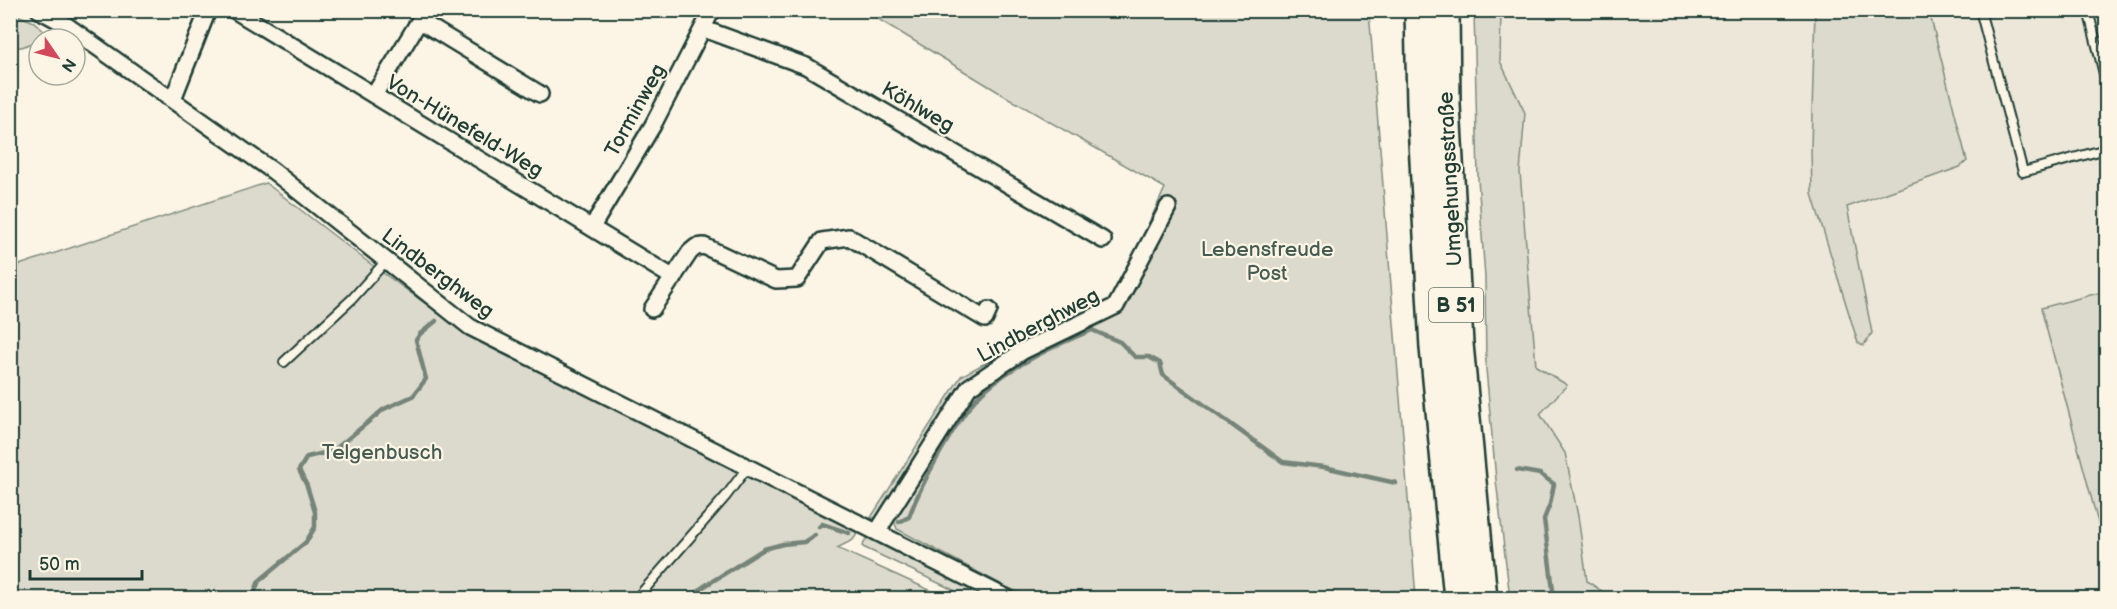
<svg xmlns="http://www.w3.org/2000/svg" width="2117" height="609" viewBox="0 0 2117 609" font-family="'Balsamiq Sans',sans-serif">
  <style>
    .built { fill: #ece7d8 }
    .green { fill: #dcdacc; stroke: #7e8c80; stroke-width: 1.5 }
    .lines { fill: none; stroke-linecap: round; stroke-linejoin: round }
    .stream { stroke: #758479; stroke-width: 4.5 }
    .lane-casing { stroke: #1f3d34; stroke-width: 12 }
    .street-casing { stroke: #1f3d34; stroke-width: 20 }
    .highway-casing { stroke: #1f3d34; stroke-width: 32 }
    .lane { stroke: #fcf5e5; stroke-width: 8 }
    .street { stroke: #fcf5e5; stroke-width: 15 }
    .highway { stroke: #fcf5e5; stroke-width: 27 }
    .labels { text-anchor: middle; stroke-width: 4.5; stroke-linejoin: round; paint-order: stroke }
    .shield { fill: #fcf5e5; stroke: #617469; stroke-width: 1.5 }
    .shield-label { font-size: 20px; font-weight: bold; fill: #1f3d34 }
    .street-label { font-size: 21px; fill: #1f3d34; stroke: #fcf5e5 }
    .park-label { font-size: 21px; fill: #455c52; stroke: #fcf5e5 }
  </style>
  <rect width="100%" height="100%" fill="#fcf5e5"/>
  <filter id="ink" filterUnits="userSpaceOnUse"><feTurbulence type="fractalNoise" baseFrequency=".0167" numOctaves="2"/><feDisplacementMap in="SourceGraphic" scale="12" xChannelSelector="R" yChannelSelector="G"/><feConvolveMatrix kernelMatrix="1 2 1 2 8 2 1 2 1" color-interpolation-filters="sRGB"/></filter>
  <g filter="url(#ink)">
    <polygon class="built" points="1489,11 2106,11 2106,598 1543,598"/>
    <g class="green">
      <polygon points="865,11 1369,11 1416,598 1033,598 1004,586 897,529 893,518 974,389 1003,368 1110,312 1117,292 1165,188 1005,96"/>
      <polygon points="1474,11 1501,11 1500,61 1525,113 1520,172 1536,366 1567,385 1540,414 1565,453 1578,516 1587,581 1612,598 1510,598 1496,480 1486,369 1485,278 1478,178"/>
      <polygon points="1815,11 1929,11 1967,161 1960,167 1847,207 1872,333 1863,346 1858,343 1812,194 1811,147"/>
      <polygon points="10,12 34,22 49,36 22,47 11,47"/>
      <polygon points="266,183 368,262 465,332 854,528 857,534 853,540 837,548 947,598 11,598 10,268"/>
      <polygon points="2106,291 2106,553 2041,308"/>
      <polygon points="1002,354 968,381 877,517 870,519 961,376"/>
      <polygon points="869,537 993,598 970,598 863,547 864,542"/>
    </g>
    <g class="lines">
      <g class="stream">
        <polyline points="1517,470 1540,474 1554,484 1550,504 1544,519 1554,598"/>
        <path d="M 899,522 L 909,517 C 920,486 962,407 987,388 C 1017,363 1056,345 1092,330 L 1120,342 L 1135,357 L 1149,357 L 1160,363 L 1163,375 L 1283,462 L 1324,467 L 1396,483"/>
        <polyline points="819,527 822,524 849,533"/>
        <polyline points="252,598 259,581 306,542 315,527 315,512 307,486 299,470 307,457 333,451 384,409 413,396 426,379 416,340 420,334 436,321"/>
        <polyline points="690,598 703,587 764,549 783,544 804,542 815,535"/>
      </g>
      <defs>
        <g id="lane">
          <polyline points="1980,10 2023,172 2106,149"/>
          <polyline points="2088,10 2106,82"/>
          <polyline points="284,362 352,299 386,261"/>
          <polyline points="637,598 726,496 747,468"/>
        </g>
        <g id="street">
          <polyline points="39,10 63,23 273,171 470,327 1007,598"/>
          <polyline points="234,10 674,278"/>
          <polyline points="420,21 540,94"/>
          <polyline points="704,29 806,66 1103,240"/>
          <polyline points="374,95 426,10"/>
          <polyline points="173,99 208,10"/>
          <polyline points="592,227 653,125 712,10"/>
          <polyline points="652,309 690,252 696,247 704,246 776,280 797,279 822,241 849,237 985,319 989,310"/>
          <polyline points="877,532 969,387 1023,351 1116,306 1168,207"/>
        </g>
        <g id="highway">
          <polyline points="1419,10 1421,104 1434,348 1458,598"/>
          <polyline points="1445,10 1446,105 1459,344 1483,598"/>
        </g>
      </defs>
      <use href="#lane" class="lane-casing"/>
      <use href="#street" class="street-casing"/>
      <use href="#highway" class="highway-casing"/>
      <use href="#lane" class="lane"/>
      <use href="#street" class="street"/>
      <use href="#highway" class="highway"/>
    </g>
  </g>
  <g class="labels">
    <rect class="shield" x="1429" y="288" width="54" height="34" rx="4.5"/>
    <g class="shield-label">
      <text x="1456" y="312">B 51</text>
    </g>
    <g class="street-label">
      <text transform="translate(918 107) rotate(30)" y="7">Köhlweg</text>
      <text transform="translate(635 110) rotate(-61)" y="7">Torminweg</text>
      <text transform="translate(465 126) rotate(31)" y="7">Von-Hünefeld-Weg</text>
      <text transform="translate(1450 179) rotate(-93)" y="7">Umgehungsstraße</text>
      <text transform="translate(438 273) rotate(37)" y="7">Lindberghweg</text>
      <text transform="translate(1038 325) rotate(-28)" y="7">Lindberghweg</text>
    </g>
    <g class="park-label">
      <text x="1267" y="256">Lebensfreude<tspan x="1267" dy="24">Post</tspan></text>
      <text x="382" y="459">Telgenbusch</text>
    </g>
  </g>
  <rect width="2117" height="609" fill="none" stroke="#fcf5e5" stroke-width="36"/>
  <rect x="18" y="18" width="2081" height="573" fill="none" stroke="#1f3d34" stroke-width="2" filter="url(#ink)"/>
  <g transform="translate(57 57) rotate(125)"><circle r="28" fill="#fcf5e5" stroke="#a4ab9e" stroke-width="1.5"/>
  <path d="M0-4.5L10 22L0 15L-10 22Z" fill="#d1495b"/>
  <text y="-9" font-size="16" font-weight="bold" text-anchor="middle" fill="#1f3d34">N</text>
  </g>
  <path d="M30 570v9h112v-9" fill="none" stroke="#1f3d34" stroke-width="3"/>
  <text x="39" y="570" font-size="18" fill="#1f3d34" stroke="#fcf5e5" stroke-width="4.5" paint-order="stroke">50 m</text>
</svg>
